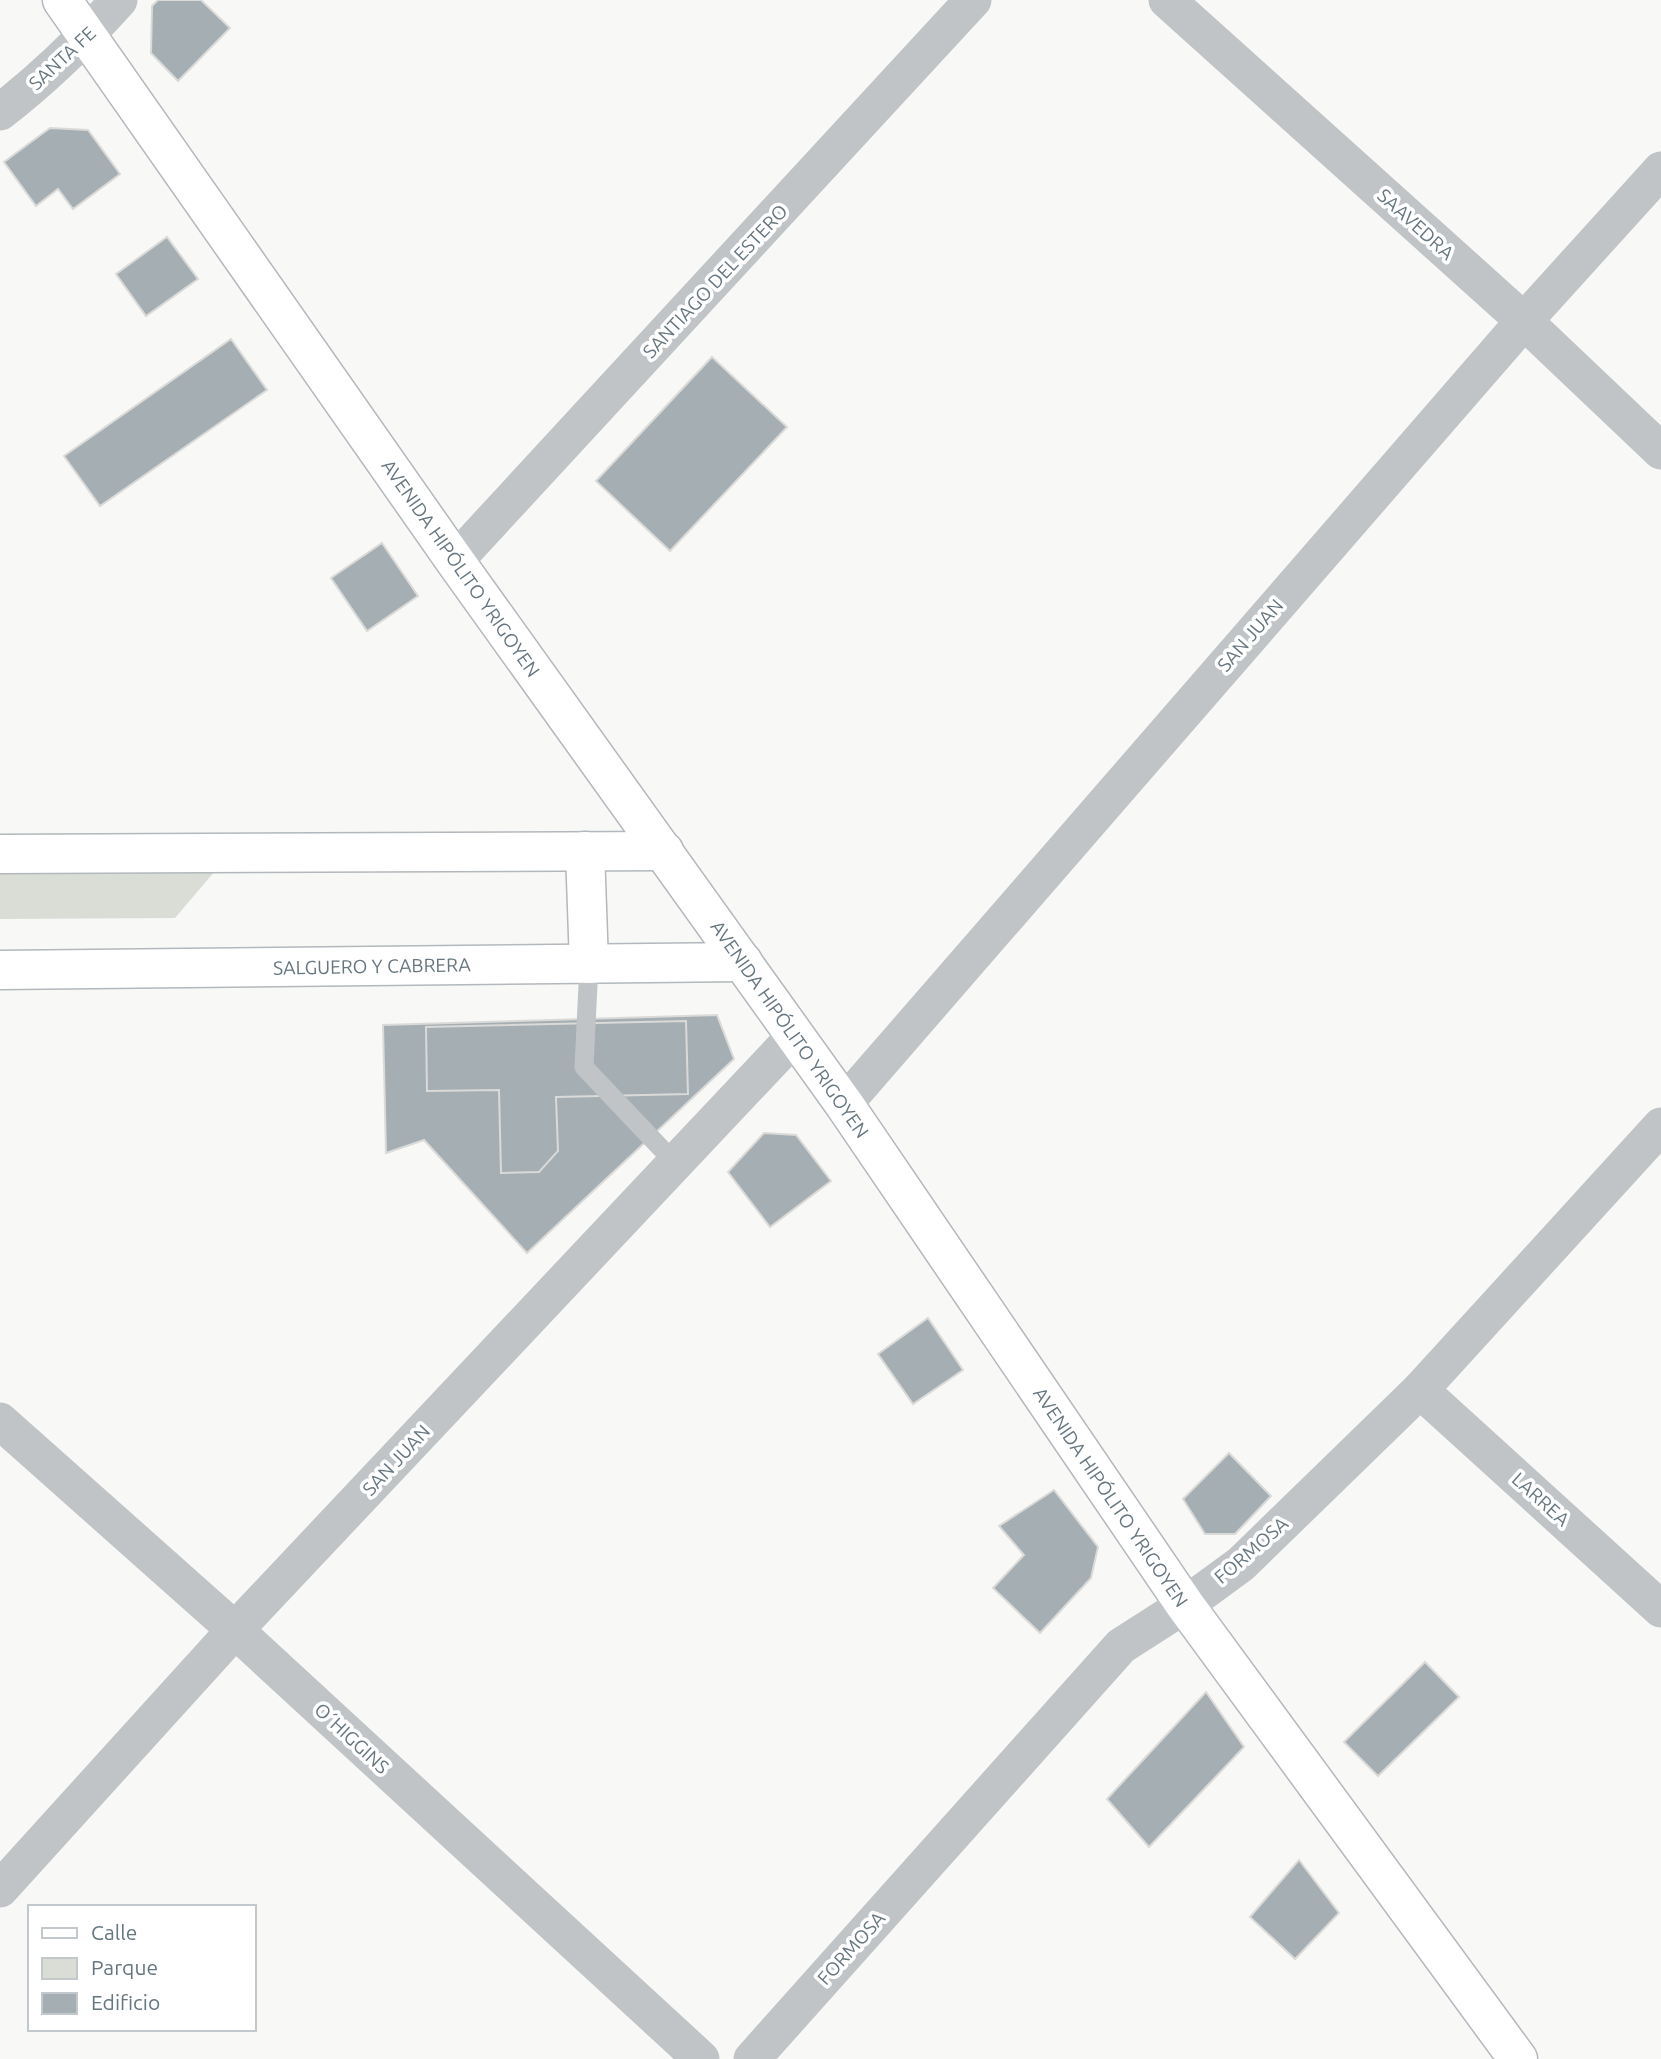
<svg xmlns="http://www.w3.org/2000/svg" width="1661" height="2059" viewBox="0 0 1661 2059" font-family="Ubuntu,sans-serif">
  <style>
    .green { fill: #d9ddd6 }
    .building { fill: #a5aeb3; stroke: #dadad8; stroke-width: 2 }
    .lines { fill: none; stroke-linecap: round; stroke-linejoin: round }
    .secondary-casing { stroke: #b2b8bc; stroke-width: 41 }
    .lane { stroke: #c0c4c7; stroke-width: 19 }
    .street { stroke: #c0c4c7; stroke-width: 37 }
    .secondary { stroke: #fff; stroke-width: 38 }
    .labels { text-anchor: middle; stroke-width: 7; stroke-linejoin: round; paint-order: stroke }
    .street-label { font-size: 19px; fill: #66767f; stroke: #fff }
  </style>
  <rect width="100%" height="100%" fill="#f8f8f6"/>
  <polygon class="green" points="215,871 175,918 0,919 0,873"/>
  <g class="building">
    <polygon points="158,0 201,0 230,28 178,81 151,53 152,6"/>
    <polygon points="50,128 88,130 120,174 73,209 58,189 36,206 4,162"/>
    <polygon points="167,237 198,279 146,316 116,274"/>
    <polygon points="231,339 267,390 100,506 64,456"/>
    <polygon points="712,357 787,427 670,551 596,481"/>
    <polygon points="382,543 418,596 367,631 331,578"/>
    <polygon points="717,1015 734,1059 527,1253 424,1140 386,1153 383,1025"/>
    <polygon points="686,1021 688,1094 556,1097 558,1151 539,1172 501,1173 499,1090 427,1091 426,1027"/>
    <polygon points="764,1133 796,1135 831,1181 770,1227 728,1172"/>
    <polygon points="928,1318 963,1370 913,1404 878,1354"/>
    <polygon points="1229,1453 1271,1496 1235,1534 1205,1534 1183,1499"/>
    <polygon points="1054,1490 1098,1547 1091,1578 1040,1633 993,1588 1024,1555 999,1526"/>
    <polygon points="1425,1662 1459,1697 1378,1776 1344,1742"/>
    <polygon points="1206,1692 1244,1747 1149,1847 1107,1799"/>
    <polygon points="1299,1860 1339,1913 1295,1959 1250,1917"/>
  </g>
  <g class="lines">
    <defs>
      <g id="secondary">
        <polyline points="62,0 455,561 844,1104 1185,1605 1518,2059"/>
        <polyline points="585,851 589,964"/>
        <polyline points="0,854 664,851"/>
        <polyline points="0,970 743,962"/>
      </g>
    </defs>
    <use href="#secondary" class="secondary-casing"/>
    <polyline class="lane" points="589,964 584,1067 675,1163"/>
    <g class="street">
      <polyline points="1167,0 1524,321 1661,451"/>
      <path d="M 0,112 C 44,78 82,41 119,0"/>
      <polyline points="455,561 973,0"/>
      <polyline points="844,1104 1524,321 1661,170"/>
      <polyline points="1420,1390 1661,1609"/>
      <polyline points="0,1421 235,1630 701,2059"/>
      <polyline points="0,1889 235,1630 795,1036"/>
      <polyline points="752,2059 1121,1646 1185,1605 1241,1564 1420,1390 1661,1126"/>
    </g>
    <use href="#secondary" class="secondary"/>
  </g>
  <g class="labels">
    <g class="street-label">
      <text transform="translate(62 58) rotate(-43)" y="7">SANTA FE</text>
      <text transform="translate(1416 224) rotate(42)" y="7">SAAVEDRA</text>
      <text transform="translate(715 281) rotate(-47)" y="7">SANTIAGO DEL ESTERO</text>
      <text transform="translate(461 568) rotate(55)" y="7">AVENIDA HIPÓLITO YRIGOYEN</text>
      <text transform="translate(1250 635) rotate(-49)" y="7">SAN JUAN</text>
      <text transform="translate(372 966) rotate(-1)" y="7">SALGUERO Y CABRERA</text>
      <text transform="translate(790 1029) rotate(55)" y="7">AVENIDA HIPÓLITO YRIGOYEN</text>
      <text transform="translate(396 1460) rotate(-47)" y="7">SAN JUAN</text>
      <text transform="translate(1111 1497) rotate(56)" y="7">AVENIDA HIPÓLITO YRIGOYEN</text>
      <text transform="translate(1541 1499) rotate(42)" y="7">LARREA</text>
      <text transform="translate(1251 1550) rotate(-41)" y="7">FORMOSA</text>
      <text transform="translate(352 1738) rotate(43)" y="7">O´HIGGINS</text>
      <text transform="translate(851 1948) rotate(-48)" y="7">FORMOSA</text>
    </g>
  </g>
  <rect x="28" y="1905" width="228" height="126" fill="#ffffff" stroke="#c2c8cc" stroke-width="2"/>
  <rect x="42" y="1928" width="35" height="10" fill="#ffffff" stroke="#c2c8cc" stroke-width="2"/>
  <text x="91" y="1940" font-size="21" fill="#66767f">Calle</text>
  <rect x="42" y="1958" width="35" height="21" fill="#d9ddd6" stroke="#c2c8cc" stroke-width="2"/>
  <text x="91" y="1975" font-size="21" fill="#66767f">Parque</text>
  <rect x="42" y="1993" width="35" height="21" fill="#a5aeb3" stroke="#c2c8cc" stroke-width="2"/>
  <text x="91" y="2010" font-size="21" fill="#66767f">Edificio</text>
</svg>
